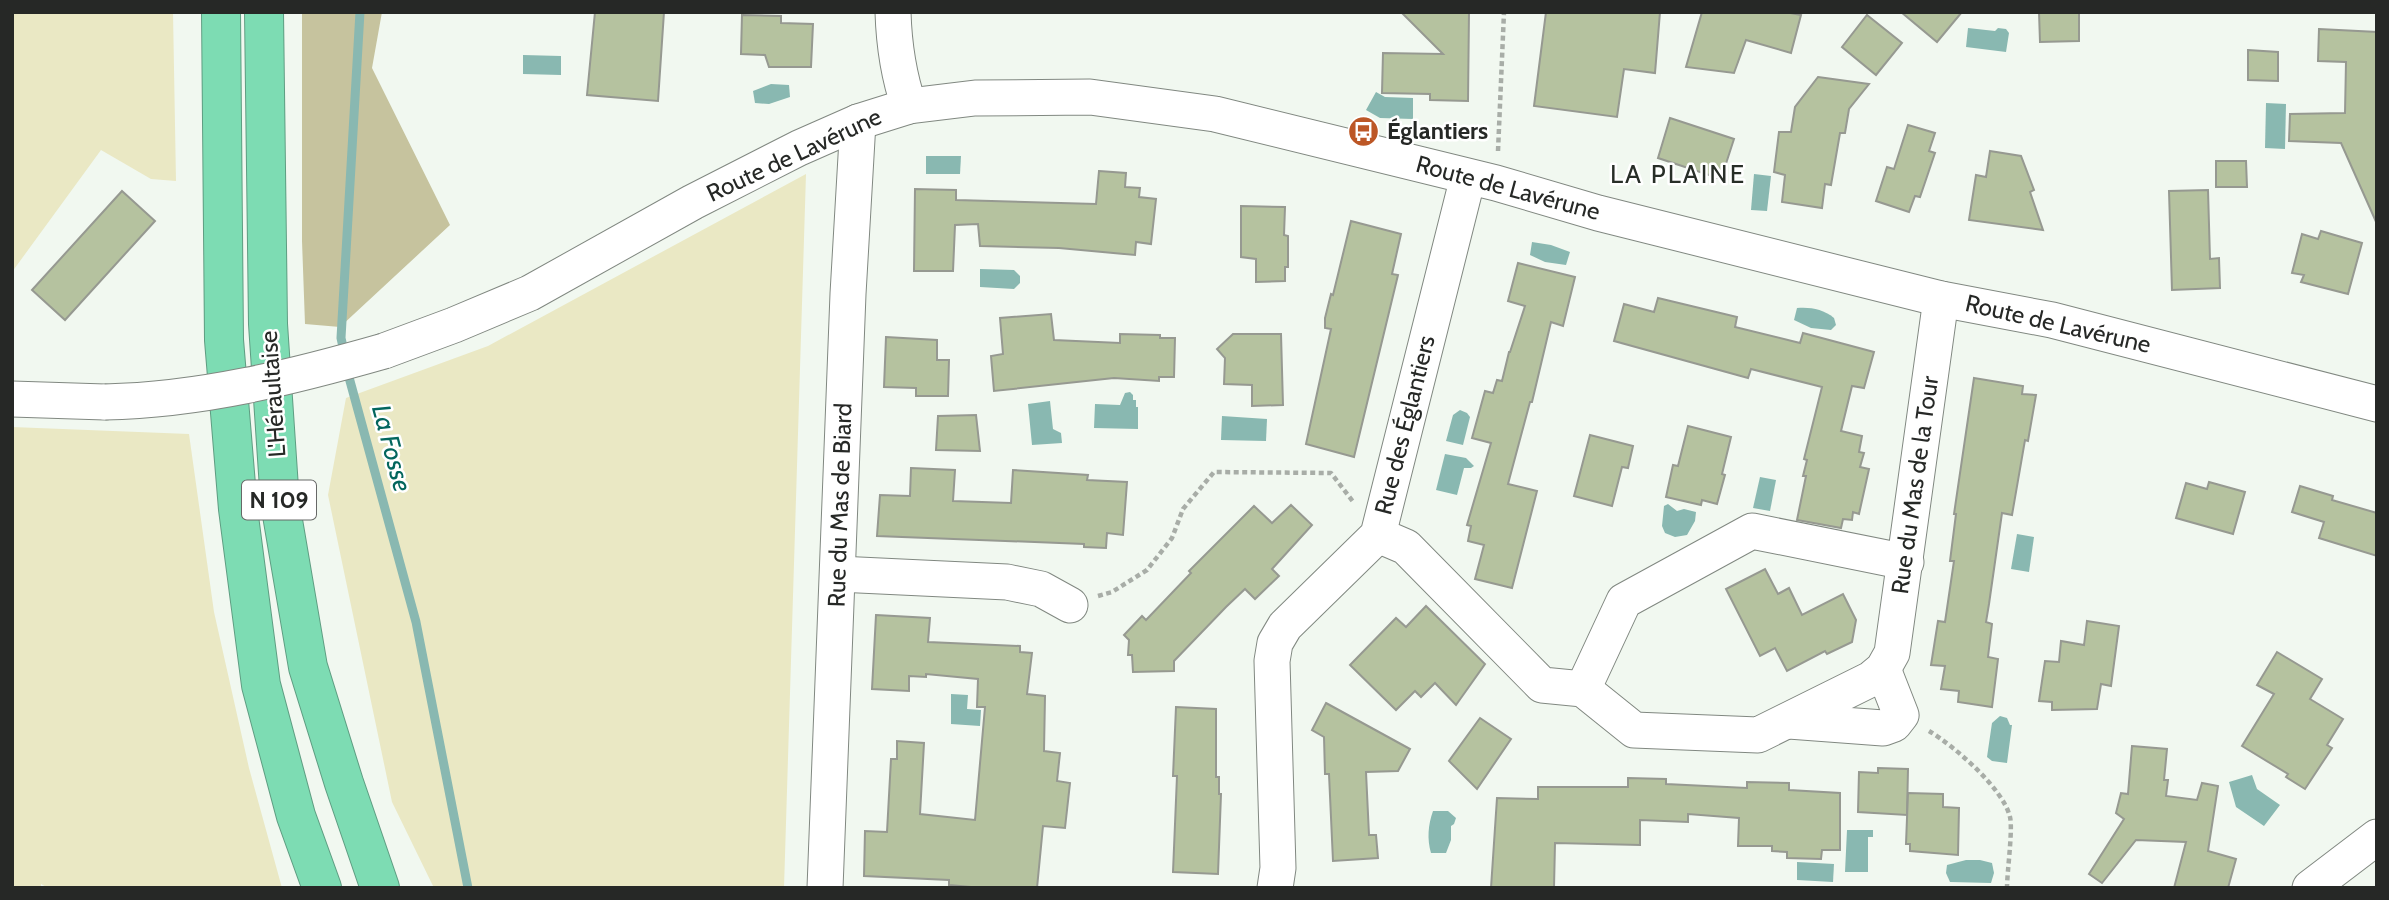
<svg xmlns="http://www.w3.org/2000/svg" width="2389" height="900" viewBox="0 0 2389 900" font-family="Cabin,sans-serif">
  <style>
    .green { fill: #eae8c4 }
    .forest { fill: #c6c39e }
    .water { fill: #89b8b1 }
    .lines { fill: none; stroke-linecap: round; stroke-linejoin: round }
    .stream { stroke: #89b8b1; stroke-width: 9 }
    .building { fill: #b5c29f; stroke: #969991; stroke-width: 2 }
    .minor-casing { stroke: #818881; stroke-width: 37 }
    .highway-casing { stroke: #5f9d82; stroke-width: 40 }
    .path { stroke: #a8ada7; stroke-width: 4.5; stroke-dasharray: 5 3.5; stroke-linecap: butt }
    .minor { stroke: #fff; stroke-width: 35 }
    .highway { stroke: #7ddcb3; stroke-width: 38 }
    .minor-bridge-casing { stroke: #818881; stroke-width: 37; stroke-linecap: butt }
    .minor-bridge { stroke: #fff; stroke-width: 35 }
    .labels { text-anchor: middle; stroke-width: 5; stroke-linejoin: round; paint-order: stroke }
    .shield { fill: #fff; stroke: #676867; stroke-width: 2 }
    .shield-label { font-size: 23px; font-weight: bold; fill: #262826 }
    .poi-label { font-size: 24px; font-weight: bold; fill: #262826; stroke: #fff; text-anchor: start }
    .street-label { font-size: 24px; fill: #262826; stroke: #fff }
    .neighbourhood-label { font-size: 26px; letter-spacing: 2px; fill: #282e28; stroke: #fff }
    .water-label { font-size: 26px; font-style: italic; fill: #03665d; stroke: #fff }
  </style>
  <rect width="100%" height="100%" fill="#f1f8f0"/>
  <g class="green">
    <polygon points="12,12 173,12 176,181 151,179 101,150 12,272"/>
    <polygon points="806,174 784,888 434,888 392,802 328,495 346,398 488,346"/>
    <polygon points="12,427 189,434 214,612 249,768 282,888 48,888 41,884 41,888 12,888"/>
  </g>
  <polygon class="forest" points="302,12 382,12 372,68 450,225 340,327 305,324 302,241"/>
  <g class="water">
    <polygon points="1968,28 1995,31 1998,28 2006,29 2009,33 2006,52 1966,47"/>
    <polygon points="523,55 561,56 561,75 523,74"/>
    <polygon points="771,84 789,85 790,97 769,104 755,103 753,91"/>
    <polygon points="1376,92 1385,97 1413,98 1413,119 1380,118 1366,110"/>
    <polygon points="2266,103 2286,104 2285,149 2265,148"/>
    <polygon points="926,156 961,156 960,174 926,174"/>
    <polygon points="1754,174 1771,176 1767,211 1751,210"/>
    <polygon points="1532,242 1551,245 1570,252 1566,265 1545,262 1530,255"/>
    <polygon points="980,269 1014,270 1020,276 1020,283 1014,289 980,287"/>
    <path d="M 1797,308 C 1811,307 1823,309 1834,318 L 1836,325 L 1831,330 L 1811,328 L 1794,320 Z"/>
    <polygon points="1130,392 1133,395 1133,400 1136,400 1136,407 1138,407 1138,429 1094,428 1095,404 1120,405 1125,393"/>
    <polygon points="1050,401 1053,429 1061,433 1062,443 1032,445 1028,404"/>
    <polygon points="1460,410 1467,413 1470,417 1463,445 1446,441 1453,415"/>
    <polygon points="1222,416 1267,419 1266,441 1221,440"/>
    <polygon points="1445,454 1466,458 1474,466 1471,468 1464,468 1457,495 1436,490"/>
    <polygon points="1760,477 1776,480 1770,511 1753,508"/>
    <polygon points="1668,504 1677,511 1684,509 1696,512 1695,521 1687,535 1675,537 1665,533 1662,526 1664,506"/>
    <polygon points="2017,534 2034,537 2029,572 2011,569"/>
    <polygon points="951,694 968,695 967,709 981,710 980,726 951,724"/>
    <polygon points="2000,716 2007,718 2010,725 2012,725 2007,763 1992,761 1987,757 1992,723"/>
    <polygon points="2252,775 2257,789 2280,805 2264,826 2236,807 2229,782"/>
    <path d="M 1433,811 L 1448,811 L 1456,818 L 1454,824 L 1451,826 L 1451,840 L 1446,853 L 1431,853 C 1427,839 1428,825 1433,811 Z"/>
    <polygon points="1847,830 1873,830 1873,837 1868,837 1868,872 1845,872"/>
    <polygon points="1966,860 1980,860 1992,863 1994,873 1991,883 1950,882 1946,873 1947,865"/>
    <polygon points="1797,862 1834,864 1833,882 1797,880"/>
  </g>
  <g class="lines">
    <g class="stream">
      <polyline points="345,356 341,338 360,12"/>
      <polyline points="347,370 416,622 468,888"/>
    </g>
  </g>
  <g class="building">
    <polygon points="595,12 664,12 658,101 587,95"/>
    <polygon points="1401,12 1469,12 1468,101 1430,100 1430,94 1382,93 1383,53 1443,54"/>
    <polygon points="1546,12 1660,12 1655,73 1624,69 1617,117 1534,106"/>
    <polygon points="1702,12 1785,12 1801,15 1791,53 1746,40 1734,73 1686,67"/>
    <polygon points="1901,12 1962,12 1937,42"/>
    <polygon points="2039,12 2079,12 2079,41 2040,42"/>
    <polygon points="742,15 781,16 781,23 813,24 811,67 769,67 765,55 741,54"/>
    <polygon points="1867,15 1902,43 1876,75 1842,47"/>
    <polygon points="2319,29 2377,32 2377,224 2341,143 2289,141 2290,114 2345,113 2346,62 2318,61"/>
    <polygon points="2248,50 2278,52 2278,81 2248,80"/>
    <polygon points="1818,77 1869,84 1849,109 1845,133 1840,133 1831,185 1825,184 1822,208 1782,202 1785,175 1774,172 1779,132 1791,132 1795,107"/>
    <polygon points="1670,118 1734,139 1721,179 1658,158"/>
    <polygon points="1908,125 1935,133 1929,151 1935,153 1920,197 1915,196 1909,212 1876,201 1887,167 1894,169"/>
    <polygon points="1990,151 2021,156 2034,190 2030,192 2043,230 1969,220 1976,175 1986,177"/>
    <polygon points="2216,161 2246,161 2247,187 2216,187"/>
    <polygon points="1099,171 1126,173 1125,187 1140,188 1139,197 1156,199 1151,244 1136,242 1135,255 1059,248 980,246 978,224 955,225 953,271 914,271 915,189 956,190 956,200 1096,204"/>
    <polygon points="2208,190 2210,259 2219,258 2220,288 2172,290 2169,191"/>
    <polygon points="122,191 155,221 65,320 32,290"/>
    <polygon points="1241,206 1285,207 1284,235 1288,236 1288,267 1285,267 1285,281 1256,282 1256,259 1241,257"/>
    <polygon points="1351,221 1401,234 1392,274 1398,275 1354,457 1306,444 1331,329 1325,328 1325,318 1331,294 1333,295"/>
    <polygon points="2321,231 2362,243 2348,294 2301,282 2304,275 2292,273 2302,234 2318,239"/>
    <polygon points="1518,263 1575,277 1563,326 1551,322 1532,402 1530,402 1508,484 1537,491 1512,588 1475,579 1484,545 1468,541 1471,526 1467,525 1491,443 1472,438 1485,391 1493,393 1497,380 1502,381 1509,352 1510,352 1525,306 1508,301"/>
    <polygon points="1658,298 1737,317 1735,327 1800,343 1803,333 1874,352 1864,388 1852,386 1841,431 1862,436 1859,452 1864,453 1860,467 1869,469 1859,514 1853,512 1852,520 1843,519 1841,528 1797,520 1806,476 1803,476 1807,460 1804,459 1822,387 1751,369 1748,378 1614,341 1624,304 1654,312"/>
    <polygon points="1051,314 1054,340 1120,343 1120,334 1160,335 1160,338 1175,338 1174,377 1159,377 1159,381 1114,378 994,391 991,356 1003,354 1000,318"/>
    <polygon points="1233,334 1281,334 1283,405 1252,406 1252,385 1224,384 1225,358 1217,349"/>
    <polygon points="886,337 937,340 937,360 949,360 948,396 916,396 916,388 884,387"/>
    <polygon points="1974,378 2023,386 2022,394 2036,395 2028,441 2025,440 2012,515 2002,513 1989,604 1986,622 1992,624 1988,657 1998,659 1992,707 1958,702 1959,691 1941,689 1945,666 1931,665 1938,621 1945,622 1954,561 1950,561 1956,514 1954,514"/>
    <polygon points="976,415 980,451 936,450 938,416"/>
    <polygon points="1688,426 1731,437 1722,474 1725,475 1717,504 1702,500 1701,505 1666,497 1673,465 1678,466"/>
    <polygon points="1590,435 1633,446 1628,468 1622,467 1612,506 1574,496"/>
    <polygon points="911,468 955,470 953,501 1011,503 1013,470 1088,475 1087,480 1127,482 1123,535 1107,533 1106,548 1084,547 1084,544 877,536 880,495 910,496"/>
    <polygon points="2209,482 2245,492 2233,534 2176,518 2186,483 2207,489"/>
    <polygon points="2300,486 2333,496 2332,500 2377,513 2377,556 2319,538 2324,522 2292,512"/>
    <polygon points="1291,505 1312,525 1272,569 1279,576 1255,599 1245,589 1226,607 1174,661 1174,671 1133,672 1132,655 1128,655 1129,640 1124,635 1142,616 1146,620 1191,573 1189,571 1254,506 1272,523"/>
    <polygon points="1765,569 1778,594 1789,588 1802,615 1843,594 1856,620 1852,642 1827,654 1825,651 1787,671 1775,648 1760,656 1726,589"/>
    <polygon points="1426,606 1485,664 1456,705 1435,683 1421,697 1415,691 1396,710 1350,665 1396,618 1406,627"/>
    <polygon points="876,615 930,618 928,642 1020,646 1020,652 1032,653 1027,694 1045,696 1044,751 1060,753 1057,781 1070,783 1065,828 1043,826 1037,888 982,888 949,885 949,880 864,876 865,831 887,832 891,759 897,759 897,741 924,743 920,814 975,820 985,707 977,707 978,679 926,674 926,677 909,676 909,691 872,689"/>
    <polygon points="2087,621 2119,626 2111,686 2101,684 2097,709 2052,710 2052,702 2039,701 2045,661 2059,662 2061,641 2084,645"/>
    <polygon points="2277,652 2322,679 2310,699 2343,719 2327,745 2332,748 2305,789 2286,777 2288,774 2242,746 2274,694 2257,685"/>
    <polygon points="1326,703 1410,749 1398,771 1366,772 1369,835 1376,835 1378,858 1333,861 1329,774 1325,774 1324,737 1312,730"/>
    <polygon points="1176,707 1216,709 1216,777 1219,777 1219,794 1221,794 1218,874 1173,872 1177,776 1173,776"/>
    <polygon points="1480,718 1511,739 1477,789 1449,761"/>
    <polygon points="2132,746 2167,749 2164,780 2168,780 2166,796 2197,800 2202,783 2218,786 2208,851 2236,859 2228,888 2174,888 2186,842 2136,840 2102,883 2089,874 2124,819 2116,813 2121,793 2128,794"/>
    <polygon points="1878,768 1908,769 1907,815 1858,812 1859,772 1878,773"/>
    <polygon points="1628,778 1666,779 1666,784 1747,788 1747,782 1789,783 1789,790 1840,793 1840,850 1822,850 1821,859 1787,858 1787,852 1772,851 1772,846 1738,846 1739,818 1688,814 1688,822 1640,820 1640,845 1555,843 1554,888 1491,888 1497,798 1538,799 1538,787 1628,787"/>
    <polygon points="1908,793 1943,794 1943,807 1959,808 1958,855 1910,851 1910,844 1906,844"/>
  </g>
  <g class="lines">
    <defs>
      <g id="minor">
        <path d="M 893,12 C 894,46 898,74 909,106"/>
        <polyline points="384,351 454,325 530,293 693,202 799,148 858,122 909,106 975,98 1090,97 1215,114 1496,183 1598,213 1941,299 2052,320 2377,404"/>
        <polyline points="12,399 105,402"/>
        <polyline points="1378,535 1406,547 1542,685 1583,689 1634,730 1758,735 1871,679 1883,669 1892,653 1941,299"/>
        <polyline points="838,574 1007,582 1041,589 1070,605"/>
        <polyline points="1583,689 1624,601 1752,531 1906,562"/>
        <polyline points="1789,721 1883,728 1894,724 1901,715 1883,669"/>
        <polyline points="825,888 848,294 858,122"/>
        <polyline points="1275,888 1278,868 1272,661 1275,643 1285,626 1378,535 1468,177"/>
        <polyline points="2310,888 2377,837"/>
      </g>
      <g id="highway">
        <polyline points="221,12 224,340 238,509 261,685 296,816 322,888"/>
        <polyline points="264,12 268,324 280,503 308,667 344,783 380,888"/>
      </g>
    </defs>
    <use href="#minor" class="minor-casing"/>
    <use href="#highway" class="highway-casing"/>
    <g class="path">
      <polyline points="1498,151 1504,12"/>
      <polyline points="1098,596 1112,592 1147,570 1172,538 1183,509 1214,472 1331,473 1354,503"/>
      <path d="M 1929,731 C 1954,746 2003,788 2010,817 C 2013,830 2007,872 2007,888"/>
    </g>
    <use href="#minor" class="minor"/>
    <use href="#highway" class="highway"/>
    <defs>
      <path id="minor-bridge" d="M 105,402 C 201,400 293,377 384,351"/>
    </defs>
    <use href="#minor-bridge" class="minor-bridge-casing"/>
    <use href="#minor-bridge" class="minor-bridge"/>
  </g>
  <defs>
    <symbol id="bus-disc" viewBox="-11 -11 22 22"><circle r="9.5" fill="#bc5726" stroke="#fff"/><path d="M-5-6H5V4H4V6H2V4H-2V6H-4V4H-5ZM-3.5-4V0h7V-4ZM-3.5 1.2v1.5H-2V1.2ZM2 1.2v1.5H3.5V1.2Z" fill="#fff"/></symbol>
  </defs>
  <g fill-rule="evenodd">
    <use href="#bus-disc" x="1346" y="114" width="35" height="35"/>
  </g>
  <g class="labels">
    <rect class="shield" x="242" y="480.5" width="74" height="39" rx="5"/>
    <g class="shield-label">
      <text x="279" y="508">N 109</text>
    </g>
    <g class="poi-label">
      <text x="1387" y="139">Églantiers</text>
    </g>
    <g class="street-label">
      <text transform="translate(794 155) rotate(-25)" y="8">Route de Lavérune</text>
      <text transform="translate(1508 188) rotate(15)" y="8">Route de Lavérune</text>
      <text transform="translate(2058 324) rotate(13)" y="8">Route de Lavérune</text>
      <text transform="translate(273 394) rotate(-94)" y="8">L'Héraultaise</text>
      <text transform="translate(1405 425) rotate(-76)" y="8">Rue des Églantiers</text>
      <text transform="translate(1915 485) rotate(-82)" y="8">Rue du Mas de la Tour</text>
      <text transform="translate(840 505) rotate(-88)" y="8">Rue du Mas de Biard</text>
    </g>
    <g class="neighbourhood-label">
      <text x="1678" y="183">LA PLAINE</text>
    </g>
    <g class="water-label">
      <text transform="translate(392 448) rotate(75)" y="9">La Fosse</text>
    </g>
  </g>
  <rect width="2389" height="900" fill="none" stroke="#262826" stroke-width="28"/>
</svg>
